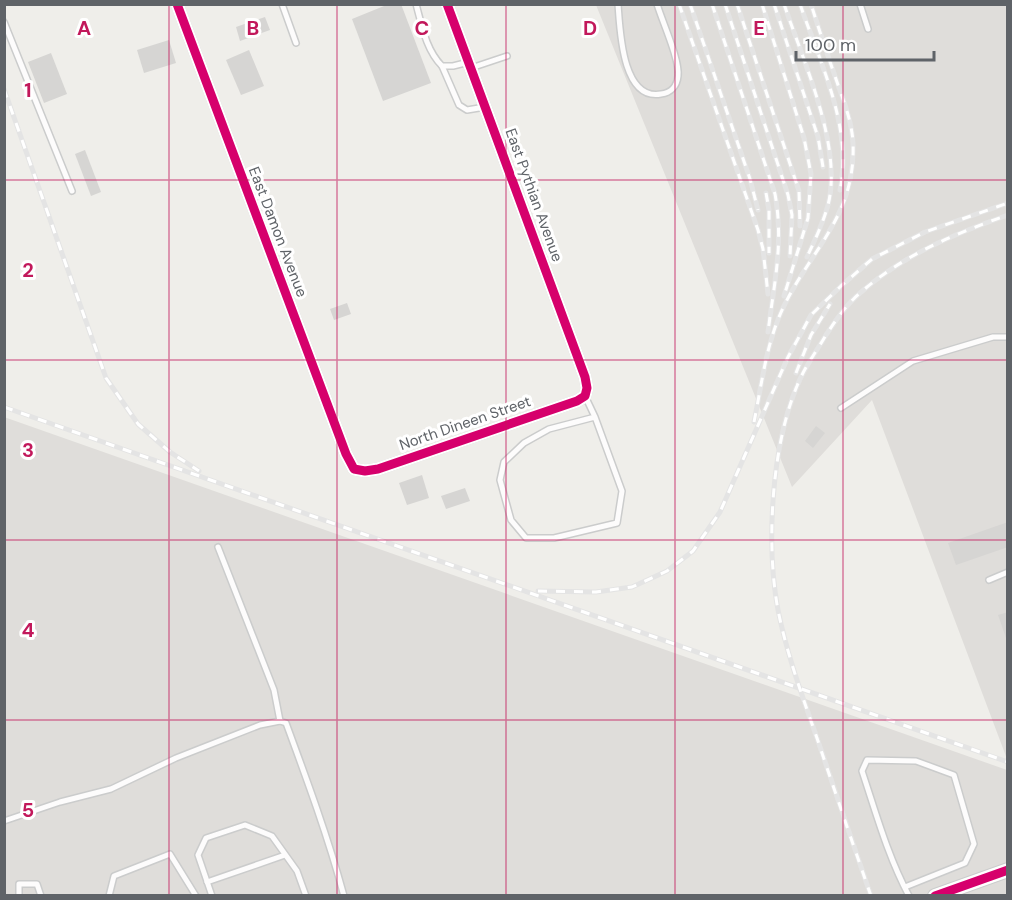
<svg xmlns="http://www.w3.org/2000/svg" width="1012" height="900" viewBox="0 0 1012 900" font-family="'DM Sans',sans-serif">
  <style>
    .industrial { fill: #dfddda }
    .building { fill: #d6d5d3 }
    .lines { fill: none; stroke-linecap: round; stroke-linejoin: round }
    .service-casing { stroke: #cbcccc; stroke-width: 8 }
    .minor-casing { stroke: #cbcccc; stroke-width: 13 }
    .tertiary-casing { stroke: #cbcccc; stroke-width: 16 }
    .service { stroke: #fdfcfc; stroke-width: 5 }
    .minor { stroke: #fdfcfc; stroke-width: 10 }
    .tertiary { stroke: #fdfcfc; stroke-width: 14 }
    .rail-casing { stroke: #e4e4e4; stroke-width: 5 }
    .rail { stroke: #fff; stroke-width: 3; stroke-dasharray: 9; stroke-linecap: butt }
    .cycleway-casing { stroke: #fff; stroke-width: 13 }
    .cycleway { stroke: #d6006c; stroke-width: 9 }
    .grid { fill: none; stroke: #c2185b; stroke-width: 1.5; stroke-opacity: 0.55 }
    .labels { text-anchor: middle; stroke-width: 6; stroke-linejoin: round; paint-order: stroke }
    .street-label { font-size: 15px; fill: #5f6368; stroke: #fff }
    .grid-label { font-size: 20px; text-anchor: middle; font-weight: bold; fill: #c2185b; stroke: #fff; stroke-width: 6; stroke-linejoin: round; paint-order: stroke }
  </style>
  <rect width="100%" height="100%" fill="#efeeea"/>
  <g class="industrial">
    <polygon points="596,5 1007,5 1007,759 872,400 792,487"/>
    <polygon points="4,417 1007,770 1007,895 5,895"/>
  </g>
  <g class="building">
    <polygon points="389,4 401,4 431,83 383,101 352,19"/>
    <polygon points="265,17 270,30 240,41 236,27"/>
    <polygon points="169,40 176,63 144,73 137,50"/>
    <polygon points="249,50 264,86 241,95 226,60"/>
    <polygon points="51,53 67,94 44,103 28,62"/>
    <polygon points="85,150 101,192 91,196 75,154"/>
    <polygon points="347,303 351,314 334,320 330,309"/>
    <polygon points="816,426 825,433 813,448 805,441"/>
    <polygon points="422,475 429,498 407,505 399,483"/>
    <polygon points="465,488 470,501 446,509 441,496"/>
    <polygon points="1008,522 1008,547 956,565 948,543"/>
    <polygon points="1008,612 1008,638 1006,638 998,615"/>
  </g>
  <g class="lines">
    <defs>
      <g id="service">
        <polyline points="282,4 296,43"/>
        <path d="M 416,4 C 422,26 426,50 442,66 L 453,66 L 469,62"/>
        <path d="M 618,4 C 620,30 622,101 661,94 C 671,93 677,86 678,76 C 680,60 662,21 657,4"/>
        <polyline points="860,4 868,29"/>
        <polyline points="4,22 72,191"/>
        <polyline points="442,66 459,105 467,110 485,107"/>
        <polyline points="471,68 507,56"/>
        <polyline points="585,396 595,417 622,491 617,523 554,538 526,538 511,520 500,480 504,462 524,443 549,429 595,417"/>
        <polyline points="841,408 913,361 993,337 1008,337"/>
        <polyline points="218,547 274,690 280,721"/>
        <polyline points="989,580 1008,572"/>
        <path d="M 4,821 L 60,802 L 111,789 L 176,758 L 260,725 L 280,721 L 286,723 C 307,780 328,837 344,896"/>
        <polyline points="207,882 285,855"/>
        <path d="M 905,887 L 965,863 L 974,844 L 954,775 L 916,761 L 867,760 L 862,771 C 876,813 888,857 909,896"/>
        <polyline points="19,896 19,884 37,884 41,896"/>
        <polyline points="109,896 114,876 170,854 196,896"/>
        <polyline points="212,896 198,855 206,838 245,825 272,836 297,871 306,896"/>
      </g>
      <polyline id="minor" points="177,4 346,454 354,469 365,471 378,469 577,401 585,396 587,388 585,377 447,4"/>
      <polyline id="tertiary" points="935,896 1008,870"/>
    </defs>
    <use href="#service" class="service-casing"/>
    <use href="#minor" class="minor-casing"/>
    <use href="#tertiary" class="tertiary-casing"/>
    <use href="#service" class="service"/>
    <use href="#minor" class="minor"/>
    <use href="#tertiary" class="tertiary"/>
    <defs>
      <g id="rail">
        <polyline points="679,4 758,230 763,249 768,294"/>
        <polyline points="690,4 750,179 758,210"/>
        <path d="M 712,4 L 775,194 C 784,244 774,283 768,332"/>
        <polyline points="725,4 788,195 792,215 790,256"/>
        <polyline points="737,4 799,191 800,226"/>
        <polyline points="762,4 804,138 811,174 808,218 784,296"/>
        <polyline points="774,4 818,137 823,167"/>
        <path d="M 784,4 C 803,61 843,146 828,205 C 823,223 815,240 807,257"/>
        <path d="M 800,4 C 820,63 853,127 840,190"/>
        <polyline points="4,89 106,378 138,424 170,452 199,471"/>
        <polyline points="766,193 769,210 769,253"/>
        <polyline points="796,373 811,335 830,304"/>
        <polyline points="4,407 1008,762"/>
        <path d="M 754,422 C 762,383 766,344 783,308 C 811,249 856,216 853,143 C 852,122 844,102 837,82 C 828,56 819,30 811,4"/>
        <polyline points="538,591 596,592 632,587 667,571 693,551 720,512 788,357 811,315 841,286 872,259 925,232 1008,203"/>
        <path d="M 871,896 C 853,844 835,792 818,741 C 803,698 787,655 778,610 C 766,546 771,448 797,386 C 804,368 816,352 826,335 C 836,320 846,305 860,293 C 903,255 954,234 1008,215"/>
      </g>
    </defs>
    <use href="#rail" class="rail-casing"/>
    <use href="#rail" class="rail"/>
    <defs>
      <g id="cycleway">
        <polyline points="177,4 346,454 354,469 365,471 378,469 577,401 585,396 587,388 585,377 447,4"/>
        <polyline points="935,896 1008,870"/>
      </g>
    </defs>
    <use href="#cycleway" class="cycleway-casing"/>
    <use href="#cycleway" class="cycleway"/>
  </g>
  <path class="grid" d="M 169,4 L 169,896M 337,4 L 337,896M 506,4 L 506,896M 675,4 L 675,896M 843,4 L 843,896M 4,180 L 1008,180M 4,360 L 1008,360M 4,540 L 1008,540M 4,720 L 1008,720"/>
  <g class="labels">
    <g class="street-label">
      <text transform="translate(534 195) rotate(70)" y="5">East Pythian Avenue</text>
      <text transform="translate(278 232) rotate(69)" y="5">East Damon Avenue</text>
      <text transform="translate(465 423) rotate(-19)" y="5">North Dineen Street</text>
    </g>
  </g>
  <g class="grid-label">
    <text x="84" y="35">A</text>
    <text x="253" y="35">B</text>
    <text x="422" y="35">C</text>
    <text x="590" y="35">D</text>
    <text x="759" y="35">E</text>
    <text x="28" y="97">1</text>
    <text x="28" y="277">2</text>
    <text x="28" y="457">3</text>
    <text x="28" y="637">4</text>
    <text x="28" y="817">5</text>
  </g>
  <rect width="1012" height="900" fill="none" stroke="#5f6368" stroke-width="12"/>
  <path d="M796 51v9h138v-9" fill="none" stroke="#5f6368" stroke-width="3"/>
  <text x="805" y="51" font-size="18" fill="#5f6368" stroke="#ffffff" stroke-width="4.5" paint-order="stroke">100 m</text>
</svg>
